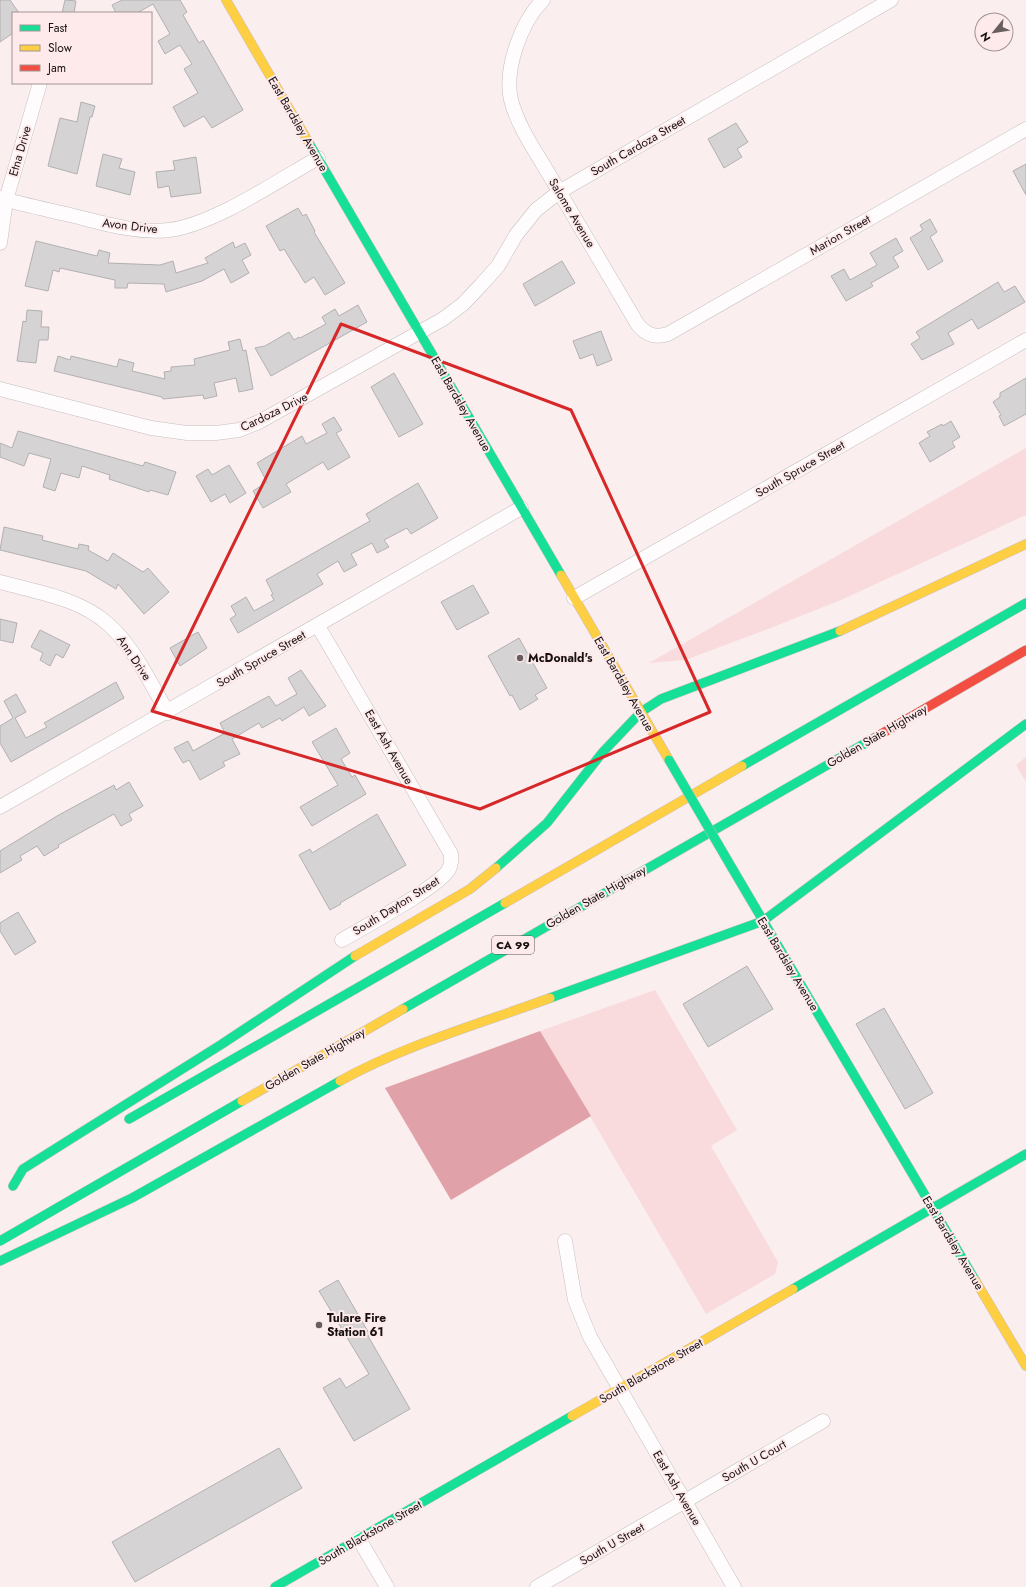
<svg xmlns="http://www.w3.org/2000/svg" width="1026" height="1587" viewBox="0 0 1026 1587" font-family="Jost,sans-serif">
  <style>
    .green { fill: #f9dbdd }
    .water { fill: #e1a1a8 }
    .building { fill: #d6d3d5; stroke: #b2b0b2 }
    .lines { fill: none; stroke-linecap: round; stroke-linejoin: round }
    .street-casing { stroke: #c7bfbf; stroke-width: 15 }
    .fast-casing { stroke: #c7bfbf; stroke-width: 10 }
    .slow-casing { stroke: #c7bfbf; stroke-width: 10 }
    .jam-casing { stroke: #c7bfbf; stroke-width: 10 }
    .street { stroke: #fefcfd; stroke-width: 14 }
    .fast { stroke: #16e098; stroke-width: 9 }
    .slow { stroke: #ffcf43; stroke-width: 9 }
    .jam { stroke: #f24e42; stroke-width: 9 }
    .fast-bridge-casing { stroke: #c7bfbf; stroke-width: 10; stroke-linecap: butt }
    .fast-bridge { stroke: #16e098; stroke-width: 9 }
    .marked { fill: none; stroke: #d62828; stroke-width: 3; stroke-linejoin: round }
    .poi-dot { fill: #665e5f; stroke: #feeaeb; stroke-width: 1.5 }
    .labels { text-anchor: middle; stroke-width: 4; stroke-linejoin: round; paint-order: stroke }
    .shield { fill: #feeaeb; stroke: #5c5252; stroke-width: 1 }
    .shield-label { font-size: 11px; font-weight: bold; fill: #171111 }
    .street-label { font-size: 12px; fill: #171111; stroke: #feeaeb }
    .poi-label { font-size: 12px; font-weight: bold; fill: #171111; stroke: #feeaeb; text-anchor: start }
  </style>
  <rect width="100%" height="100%" fill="#faeeef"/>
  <g class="green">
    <polygon points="1026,448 1026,515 841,600 768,629 685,660 649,663"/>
    <polygon points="1026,757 1026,782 1016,765"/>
    <polygon points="655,990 737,1130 711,1146 778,1262 775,1274 706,1314 540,1031"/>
  </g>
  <polygon class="water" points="540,1031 591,1116 451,1200 385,1088"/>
  <g class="building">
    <polygon points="0,0 10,0 19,13 13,13 13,33 0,42"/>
    <polygon points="65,0 76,1 74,13 62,13"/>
    <polygon points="122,0 180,0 187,12 183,15 199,43 203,40 243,110 212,128 204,116 184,127 173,107 198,93 184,69 192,64 180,45 165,54 158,41 170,34 153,4 137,13 116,13 112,5"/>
    <polygon points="81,102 95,106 92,117 90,117 77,174 48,166 60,118 77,122"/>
    <polygon points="736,123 748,142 737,149 742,157 724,168 708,139"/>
    <polygon points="103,154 122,159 119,168 135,172 130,195 96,186"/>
    <polygon points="196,157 201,193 171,197 169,186 158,188 156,172 175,170 173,161"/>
    <polygon points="1026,164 1026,195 1013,171"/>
    <polygon points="298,208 303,216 306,214 315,231 314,232 345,283 325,295 314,277 305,283 284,249 280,251 266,226"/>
    <polygon points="930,219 937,232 930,237 943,261 928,270 910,238 923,230 920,225"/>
    <polygon points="896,238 903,251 893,257 899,267 871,283 873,286 846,301 831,276 844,269 850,280 877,265 870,253"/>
    <polygon points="36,241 97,256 99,250 110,253 108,263 160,265 173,261 176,273 208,263 205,258 233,242 235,248 245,243 251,255 242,260 249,273 231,283 224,269 202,281 166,292 164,284 128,283 127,288 115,288 115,280 60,268 59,272 53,270 48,291 25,286"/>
    <polygon points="562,261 575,283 535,306 523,284"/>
    <polygon points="998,282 1004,292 1015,286 1025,302 978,329 972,319 948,333 954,344 922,360 911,344 920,338 916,332"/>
    <polygon points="358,305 367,322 271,376 255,348 265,346 289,332 294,340 299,337 300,338 326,324 322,317 335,309 339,316"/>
    <polygon points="27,310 42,311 41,327 49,327 48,340 39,340 36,363 17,361 23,321 26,322"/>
    <polygon points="601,331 612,360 597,366 593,354 580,359 573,341"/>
    <polygon points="240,339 243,351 246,350 253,389 239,392 236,378 214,383 217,396 204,399 203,395 163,399 162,397 54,371 58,356 70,360 71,356 117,367 119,359 134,363 132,371 165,379 164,372 171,371 171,367 195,365 194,359 230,350 228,342"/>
    <polygon points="394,373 423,424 399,437 371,387"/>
    <polygon points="1026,378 1026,414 1004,426 999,416 1001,415 993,402 1000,397 1000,393"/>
    <polygon points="334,417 342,430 336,433 350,457 328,470 323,462 286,484 291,492 263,508 253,491 267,482 257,463 302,436 306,444 327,433 322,424"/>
    <polygon points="951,421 960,437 952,442 955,447 930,462 919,443 930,436 927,432 942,424 943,426"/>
    <polygon points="18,431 143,466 145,462 176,472 168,495 150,490 149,492 109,479 110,475 82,466 79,478 61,473 55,491 43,487 51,459 29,453 24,466 0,457 0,443 12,448"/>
    <polygon points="229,465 246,493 230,503 225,494 211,502 196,476 208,469 212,475"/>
    <polygon points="418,483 438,518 411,534 407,528 384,540 389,547 377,553 372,543 351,554 357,565 344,572 338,561 317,574 323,584 238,633 230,619 236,615 231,606 246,597 254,611 274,600 271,595 273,594 266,580 370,521 366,514"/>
    <polygon points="4,527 43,536 42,540 78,549 79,544 89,546 88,550 108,561 113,553 143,572 148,568 169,592 144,614 118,584 116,589 86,571 0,550"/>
    <polygon points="473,585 489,613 457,630 441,602"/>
    <polygon points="0,619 17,623 13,643 0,640"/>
    <polygon points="40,630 70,645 63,658 56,654 50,666 40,660 43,653 31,647"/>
    <polygon points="198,632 207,648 180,666 170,648"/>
    <polygon points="519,638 547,688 535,695 538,699 520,710 512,695 510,696 488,656"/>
    <polygon points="301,670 326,706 309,716 304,707 282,721 280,718 262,728 259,723 232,739 240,754 223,762 225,766 200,780 189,760 183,763 174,748 188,741 193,751 225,733 220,723 269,696 276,706 297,694 288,678"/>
    <polygon points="116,682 124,698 11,762 0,743 0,726 13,718 4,701 16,694 26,712 15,718 26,738 47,727 44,723"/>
    <polygon points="336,728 350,753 341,759 352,777 355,775 366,794 312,826 300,807 338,785 312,742"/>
    <polygon points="129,782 143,806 129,814 132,820 121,826 114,814 58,845 59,847 44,856 37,846 20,856 22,860 0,873 0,851 57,816 114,785 116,790"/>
    <polygon points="377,814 406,865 340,903 341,904 330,910 299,855 310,849 312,853"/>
    <polygon points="18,912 36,942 15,955 0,931 0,923"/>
    <polygon points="747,966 773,1009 708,1047 683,1004"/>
    <polygon points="884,1008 933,1093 905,1109 856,1024"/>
    <polygon points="338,1280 370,1335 368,1336 410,1409 354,1441 323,1388 340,1378 346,1388 369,1374 319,1291"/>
    <polygon points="279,1448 302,1488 135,1582 112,1542"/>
  </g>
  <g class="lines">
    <defs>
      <g id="street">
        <path d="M 543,0 C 521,22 504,69 511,100 C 518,127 536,152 550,176 C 579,226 609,275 638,325 C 647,335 655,338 668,334 L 1026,129"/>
        <path d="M 0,198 C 24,205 49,210 74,216 C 103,223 138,234 169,230 C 215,224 277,181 318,158"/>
        <polyline points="0,243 6,200 40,83"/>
        <polyline points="0,389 151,428 187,433 216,433 239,430 259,422 443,319 463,304 481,285 498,266 516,235 536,210 559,192 891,0"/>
        <path d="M 0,582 C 36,592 79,598 108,624 C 134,647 150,683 168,713"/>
        <polyline points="574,598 1026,340"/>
        <path d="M 318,626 L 451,854 C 451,859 452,864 449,869 C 441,886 362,928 342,940"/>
        <polyline points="0,807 521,508"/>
        <polyline points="565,1241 575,1300 590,1337 734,1587"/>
        <polyline points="359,1539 387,1587"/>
        <polyline points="537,1587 823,1421"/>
      </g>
      <g id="fast">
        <polyline points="309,143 561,575"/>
        <polyline points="742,766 1026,603"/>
        <polyline points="496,868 547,823 602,753 641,712 661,699 840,631"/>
        <polyline points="732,868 975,1280"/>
        <polyline points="550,998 763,921 1026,724"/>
        <polyline points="403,1009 876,737"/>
        <polyline points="129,1119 505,903"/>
        <polyline points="13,1186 23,1169 222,1044 355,956"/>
        <polyline points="0,1241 242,1101"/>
        <polyline points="0,1261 132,1198 340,1081"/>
        <polyline points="793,1289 1026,1154"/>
        <polyline points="275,1587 572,1416"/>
      </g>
      <g id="slow">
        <polyline points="226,0 309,143"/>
        <polyline points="561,575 669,760"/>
        <polyline points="840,631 1026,544"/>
        <polyline points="505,903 742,766"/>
        <polyline points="355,956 470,889 496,868"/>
        <path d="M 340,1081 C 402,1046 482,1023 550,998"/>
        <polyline points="242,1101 403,1009"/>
        <polyline points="975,1280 1026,1366"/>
        <polyline points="572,1416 793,1289"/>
      </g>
      <polyline id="jam" points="876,737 1026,650"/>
    </defs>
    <use href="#street" class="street-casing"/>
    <use href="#fast" class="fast-casing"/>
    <use href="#slow" class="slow-casing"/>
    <use href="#jam" class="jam-casing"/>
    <use href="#street" class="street"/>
    <use href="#fast" class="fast"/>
    <use href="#slow" class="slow"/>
    <use href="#jam" class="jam"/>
    <defs>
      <polyline id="fast-bridge" points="669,760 732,868"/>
    </defs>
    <use href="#fast-bridge" class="fast-bridge-casing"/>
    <use href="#fast-bridge" class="fast-bridge"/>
  </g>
  <path class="marked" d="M 341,324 L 571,410 L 710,712 L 480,809 L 152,711 Z"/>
  <g class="poi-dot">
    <circle cx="520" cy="658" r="4"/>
    <circle cx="319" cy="1325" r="4"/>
  </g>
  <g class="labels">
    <rect class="shield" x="492" y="936" width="42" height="18" rx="3"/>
    <g class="shield-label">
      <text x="513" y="949">CA 99</text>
    </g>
    <g class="street-label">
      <text transform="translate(298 124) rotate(60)" y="4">East Bardsley Avenue</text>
      <text transform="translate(638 146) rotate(-30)" y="4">South Cardoza Street</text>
      <text transform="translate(20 151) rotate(-74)" y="4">Etna Drive</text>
      <text transform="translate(572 213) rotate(59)" y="4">Salome Avenue</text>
      <text transform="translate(130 226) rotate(7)" y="4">Avon Drive</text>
      <text transform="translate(840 235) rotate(-30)" y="4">Marion Street</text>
      <text transform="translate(461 404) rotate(60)" y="4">East Bardsley Avenue</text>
      <text transform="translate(274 412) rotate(-26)" y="4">Cardoza Drive</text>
      <text transform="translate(800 469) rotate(-30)" y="4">South Spruce Street</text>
      <text transform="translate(134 658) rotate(56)" y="4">Ann Drive</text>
      <text transform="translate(261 659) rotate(-30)" y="4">South Spruce Street</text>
      <text transform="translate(624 684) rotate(60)" y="4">East Bardsley Avenue</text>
      <text transform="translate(877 736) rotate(-30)" y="4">Golden State Highway</text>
      <text transform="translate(389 747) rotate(60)" y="4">East Ash Avenue</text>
      <text transform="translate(596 897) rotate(-30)" y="4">Golden State Highway</text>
      <text transform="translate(396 906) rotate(-32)" y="4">South Dayton Street</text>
      <text transform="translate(788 964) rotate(59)" y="4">East Bardsley Avenue</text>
      <text transform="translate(315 1059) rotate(-30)" y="4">Golden State Highway</text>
      <text transform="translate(953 1243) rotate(59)" y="4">East Bardsley Avenue</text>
      <text transform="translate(651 1371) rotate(-30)" y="4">South Blackstone Street</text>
      <text transform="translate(754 1461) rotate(-30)" y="4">South U Court</text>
      <text transform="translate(677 1488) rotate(60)" y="4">East Ash Avenue</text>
      <text transform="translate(370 1533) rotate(-30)" y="4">South Blackstone Street</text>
      <text transform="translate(612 1544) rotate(-30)" y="4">South U Street</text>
    </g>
    <g class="poi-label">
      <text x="528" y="662">McDonald's</text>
      <text x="327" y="1322">Tulare Fire<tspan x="327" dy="14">Station 61</tspan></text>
    </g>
  </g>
  <rect x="12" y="12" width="140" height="72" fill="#feeaeb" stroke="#a29394"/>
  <rect x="20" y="25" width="20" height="6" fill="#16e098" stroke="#a29394"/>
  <text x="48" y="32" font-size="12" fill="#171111">Fast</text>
  <rect x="20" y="45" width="20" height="6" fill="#ffcf43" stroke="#a29394"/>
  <text x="48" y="52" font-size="12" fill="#171111">Slow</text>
  <rect x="20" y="65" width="20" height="6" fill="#f24e42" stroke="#a29394"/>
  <text x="48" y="72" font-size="12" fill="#171111">Jam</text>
  <g transform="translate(994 32) rotate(240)"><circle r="19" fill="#feeaeb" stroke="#a29394"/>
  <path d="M0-3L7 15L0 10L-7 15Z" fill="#665e5f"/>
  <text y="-6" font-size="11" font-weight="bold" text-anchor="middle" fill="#171111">N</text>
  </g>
</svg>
